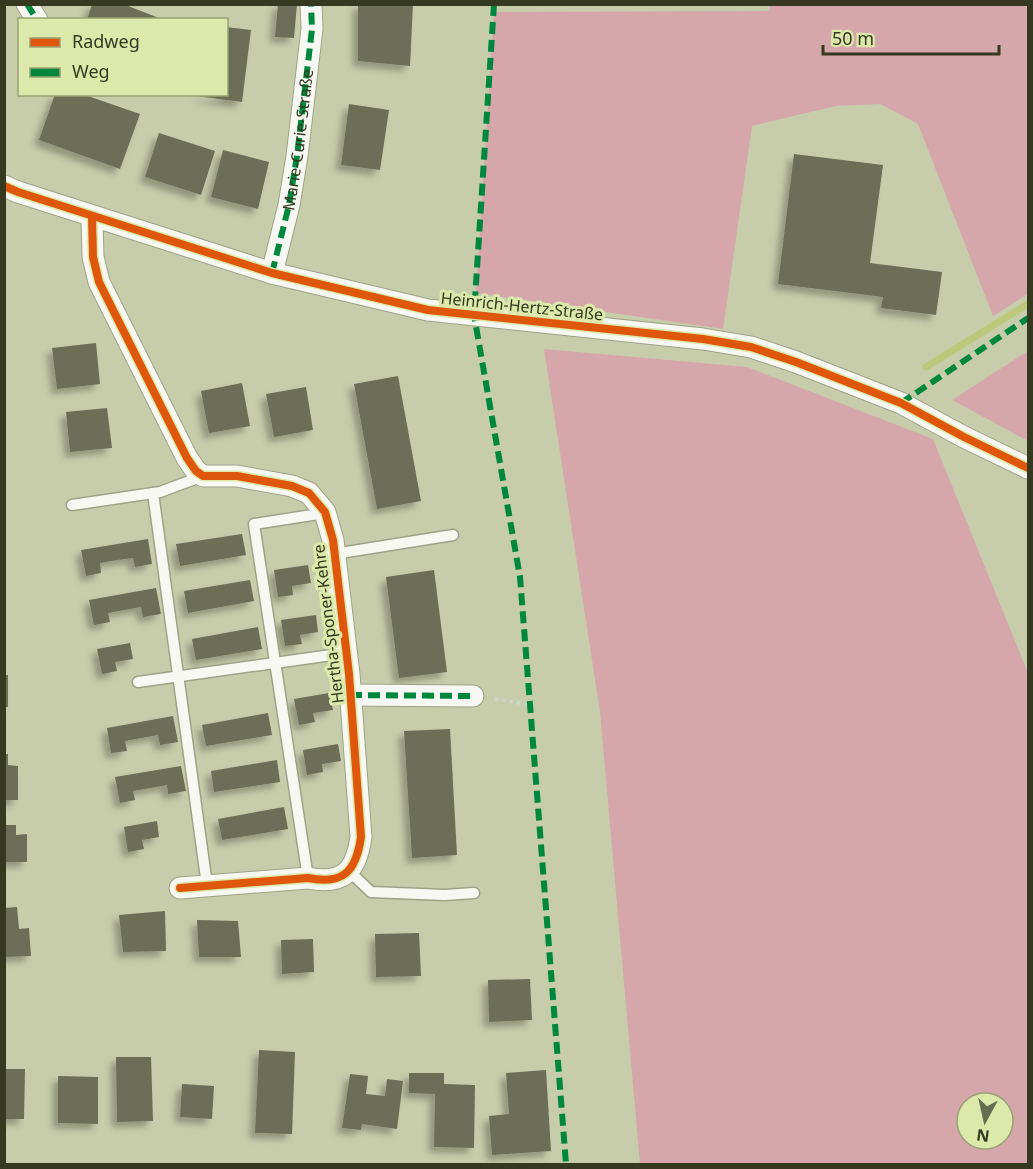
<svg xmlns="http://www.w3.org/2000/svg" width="1033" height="1169" viewBox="0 0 1033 1169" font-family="'Noto Sans',sans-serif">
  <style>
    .green { fill: #d6a7aa; fill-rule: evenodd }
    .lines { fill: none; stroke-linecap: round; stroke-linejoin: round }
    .stream { stroke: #bcc97b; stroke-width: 7 }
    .building { fill: #6c6e58; filter: url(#shadow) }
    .lane-casing { stroke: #9ea388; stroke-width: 13 }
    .street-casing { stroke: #9ea388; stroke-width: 23 }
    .path { stroke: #d3d5ca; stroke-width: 4; stroke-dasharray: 3 4.5; stroke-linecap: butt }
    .lane { stroke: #f7f8f2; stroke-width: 10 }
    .street { stroke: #f7f8f2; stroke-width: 21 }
    .quiet { stroke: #00873e; stroke-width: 6; stroke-dasharray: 12 6; stroke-linecap: butt }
    .cycleway-casing { stroke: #dce9aa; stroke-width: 11 }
    .cycleway { stroke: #df570d; stroke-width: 8 }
    .labels { text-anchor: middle; stroke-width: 6; stroke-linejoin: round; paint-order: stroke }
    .street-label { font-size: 16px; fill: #353920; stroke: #dce9aa }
  </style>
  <defs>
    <filter id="shadow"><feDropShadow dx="-5.5" dy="5.5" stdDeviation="3" flood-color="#0004"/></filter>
  </defs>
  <rect width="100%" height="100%" fill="#c7cdab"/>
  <g class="green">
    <polygon points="770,5 1028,5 1028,294 993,316 918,124 880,104 836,106 752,126 723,329 476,293 494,12 769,11"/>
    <path d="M 544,349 L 747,367 L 933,439 L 1028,673 L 1028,1164 L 640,1164 L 600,712 ZM 967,1103 L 1003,1103 L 1003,1139 L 967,1139 Z"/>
    <polygon points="1028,351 1028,441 952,400"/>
  </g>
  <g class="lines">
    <polyline class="stream" points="926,367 1028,304"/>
  </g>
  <g class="building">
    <polygon points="92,4 123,4 164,20 87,20"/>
    <polygon points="278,4 297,4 294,38 275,37"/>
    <polygon points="358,4 413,4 410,66 358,61"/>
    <polygon points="226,27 251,30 242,102 196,96 226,94"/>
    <polygon points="55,94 82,94 140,114 120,169 39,140"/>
    <polygon points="349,104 389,110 380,170 341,165"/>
    <polygon points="159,133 215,151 201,195 145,177"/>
    <polygon points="223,150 269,162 258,209 211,197"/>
    <polygon points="794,154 883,165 870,263 942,272 936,315 881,308 883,297 778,284"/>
    <polygon points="96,343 100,384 57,389 52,348"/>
    <polygon points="398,376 421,501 377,509 354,384"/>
    <polygon points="242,383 250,426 209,433 201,391"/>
    <polygon points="306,387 313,430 274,437 266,394"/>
    <polygon points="107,408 112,448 70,452 66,412"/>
    <polygon points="242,534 246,555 180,566 176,544"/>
    <polygon points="148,539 152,564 135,567 133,558 117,560 100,563 101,573 86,576 81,550"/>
    <polygon points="308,565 311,583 292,586 293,595 278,597 274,570"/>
    <polygon points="434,570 447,672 399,678 386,577"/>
    <polygon points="250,580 254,601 188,613 184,591"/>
    <polygon points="156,588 161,614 143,617 141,607 108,613 110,622 94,625 89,600"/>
    <polygon points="316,615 318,632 300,635 302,644 285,646 281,620"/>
    <polygon points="258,627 262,649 196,660 192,639"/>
    <polygon points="130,643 133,659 115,662 117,671 102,674 97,649"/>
    <rect x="4" y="675" width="4" height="32"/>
    <polygon points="329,693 333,710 313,713 315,722 299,725 294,699"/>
    <polygon points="268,713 272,735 206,746 202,725"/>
    <polygon points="173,716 178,742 160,745 158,735 125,741 127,751 111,753 107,728"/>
    <polygon points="450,729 457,855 412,858 404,731"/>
    <polygon points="338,744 341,761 322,764 323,772 307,775 303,750"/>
    <polygon points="4,754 8,754 8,765 18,766 18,800 4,800"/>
    <polygon points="277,760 280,782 214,792 211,771"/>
    <polygon points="181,766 186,791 168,794 167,785 133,791 135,800 120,803 115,777"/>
    <polygon points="284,807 288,829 222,840 218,819"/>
    <polygon points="157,821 159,837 142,840 144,849 128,852 124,827"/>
    <polygon points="4,825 16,825 16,835 27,834 27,862 4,862"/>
    <polygon points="17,907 19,929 29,928 31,956 4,957 4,908"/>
    <polygon points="165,911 166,951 123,952 119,915"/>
    <polygon points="197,920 238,921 241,957 199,957"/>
    <polygon points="419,933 421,976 376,977 375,934"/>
    <polygon points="313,939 314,972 282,974 281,940"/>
    <polygon points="530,979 532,1020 489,1022 488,980"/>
    <polygon points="259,1050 295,1052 292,1134 255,1133"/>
    <polygon points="116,1057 151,1057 153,1121 117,1122"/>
    <polygon points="4,1069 25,1069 24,1119 4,1119"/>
    <polygon points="546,1070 551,1151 492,1155 489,1116 509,1114 506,1073"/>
    <polygon points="409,1073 444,1073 444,1084 475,1085 474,1148 434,1147 435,1094 409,1093"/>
    <polygon points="350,1074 368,1076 366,1094 385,1096 387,1079 403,1081 397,1129 362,1124 361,1130 342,1128"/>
    <polygon points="58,1076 98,1077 98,1124 58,1123"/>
    <polygon points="182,1084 214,1086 212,1119 180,1117"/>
  </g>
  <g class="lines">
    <defs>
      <g id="lane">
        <polyline points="153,493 207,885"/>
        <polyline points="72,505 160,492 203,476"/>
        <polyline points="334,554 453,535"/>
        <polyline points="138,682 346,653"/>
        <polyline points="348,870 371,892 445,895 474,893"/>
        <polyline points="308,878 254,524 325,513"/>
      </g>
      <g id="street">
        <polyline points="27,4 37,20"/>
        <polyline points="4,186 18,192 272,273 428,310 703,339 751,347 796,362 901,403 964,437 1028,468"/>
        <path d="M 92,217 L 93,257 L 99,282 L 187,458 L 196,471 L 203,476 L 237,476 L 292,486 L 309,493 L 325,512 L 333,540 L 349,674 L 361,837 C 356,872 343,885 308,878 L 180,888"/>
        <path id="s1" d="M 272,273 L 289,205 L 297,156 L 312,29 L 311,4"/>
        <polyline points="350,695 473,696"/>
      </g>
    </defs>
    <use href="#lane" class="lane-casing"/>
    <use href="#street" class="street-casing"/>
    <polyline class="path" points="495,699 529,704"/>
    <use href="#lane" class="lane"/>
    <use href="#street" class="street"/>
    <g class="quiet">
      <polyline points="27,4 37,20"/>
      <polyline points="494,4 474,315 520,577 566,1164"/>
      <polyline points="272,273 289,205 297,156 312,29 311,4"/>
      <polyline points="901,403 1028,318"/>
      <polyline points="350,695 473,696"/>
    </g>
    <defs>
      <g id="cycleway">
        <polyline points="4,186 18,192 272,273 428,310 703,339 751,347 796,362 901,403 964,437 1028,468"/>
        <path d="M 92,217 L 93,257 L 99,282 L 187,458 L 196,471 L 203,476 L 237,476 L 292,486 L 309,493 L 325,512 L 333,540 L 349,674 L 361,837 C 356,872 343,885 308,878 L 180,888"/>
      </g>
    </defs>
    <use href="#cycleway" class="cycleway-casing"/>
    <use href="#cycleway" class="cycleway"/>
  </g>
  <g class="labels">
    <g class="street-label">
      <text dy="6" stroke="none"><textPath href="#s1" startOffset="136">Marie-Curie-Straße</textPath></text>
      <text transform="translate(522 306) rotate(6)" y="6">Heinrich-Hertz-Straße</text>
      <text transform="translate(328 624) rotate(-97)" y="6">Hertha-Sponer-Kehre</text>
    </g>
  </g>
  <rect width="1033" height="1169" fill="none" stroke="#353920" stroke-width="12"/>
  <rect x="18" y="18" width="210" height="78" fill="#dce9aa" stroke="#99a373" stroke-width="1.5"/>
  <rect x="30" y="38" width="30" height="9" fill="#df570d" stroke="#99a373" stroke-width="1.5"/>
  <text x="72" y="48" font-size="18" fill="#353920">Radweg</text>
  <rect x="30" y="68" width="30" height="9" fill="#00873e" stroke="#99a373" stroke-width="1.5"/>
  <text x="72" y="78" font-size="18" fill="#353920">Weg</text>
  <g transform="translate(985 1121) rotate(188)"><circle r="28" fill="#dce9aa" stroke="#99a373" stroke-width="1.5"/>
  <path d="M0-4.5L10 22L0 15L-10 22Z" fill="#686d51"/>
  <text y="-9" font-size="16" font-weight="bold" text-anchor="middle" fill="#353920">N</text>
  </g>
  <path d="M823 45v9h176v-9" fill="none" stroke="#353920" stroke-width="3"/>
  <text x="832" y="45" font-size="18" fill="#353920" stroke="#dce9aa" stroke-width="4.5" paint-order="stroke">50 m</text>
</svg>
